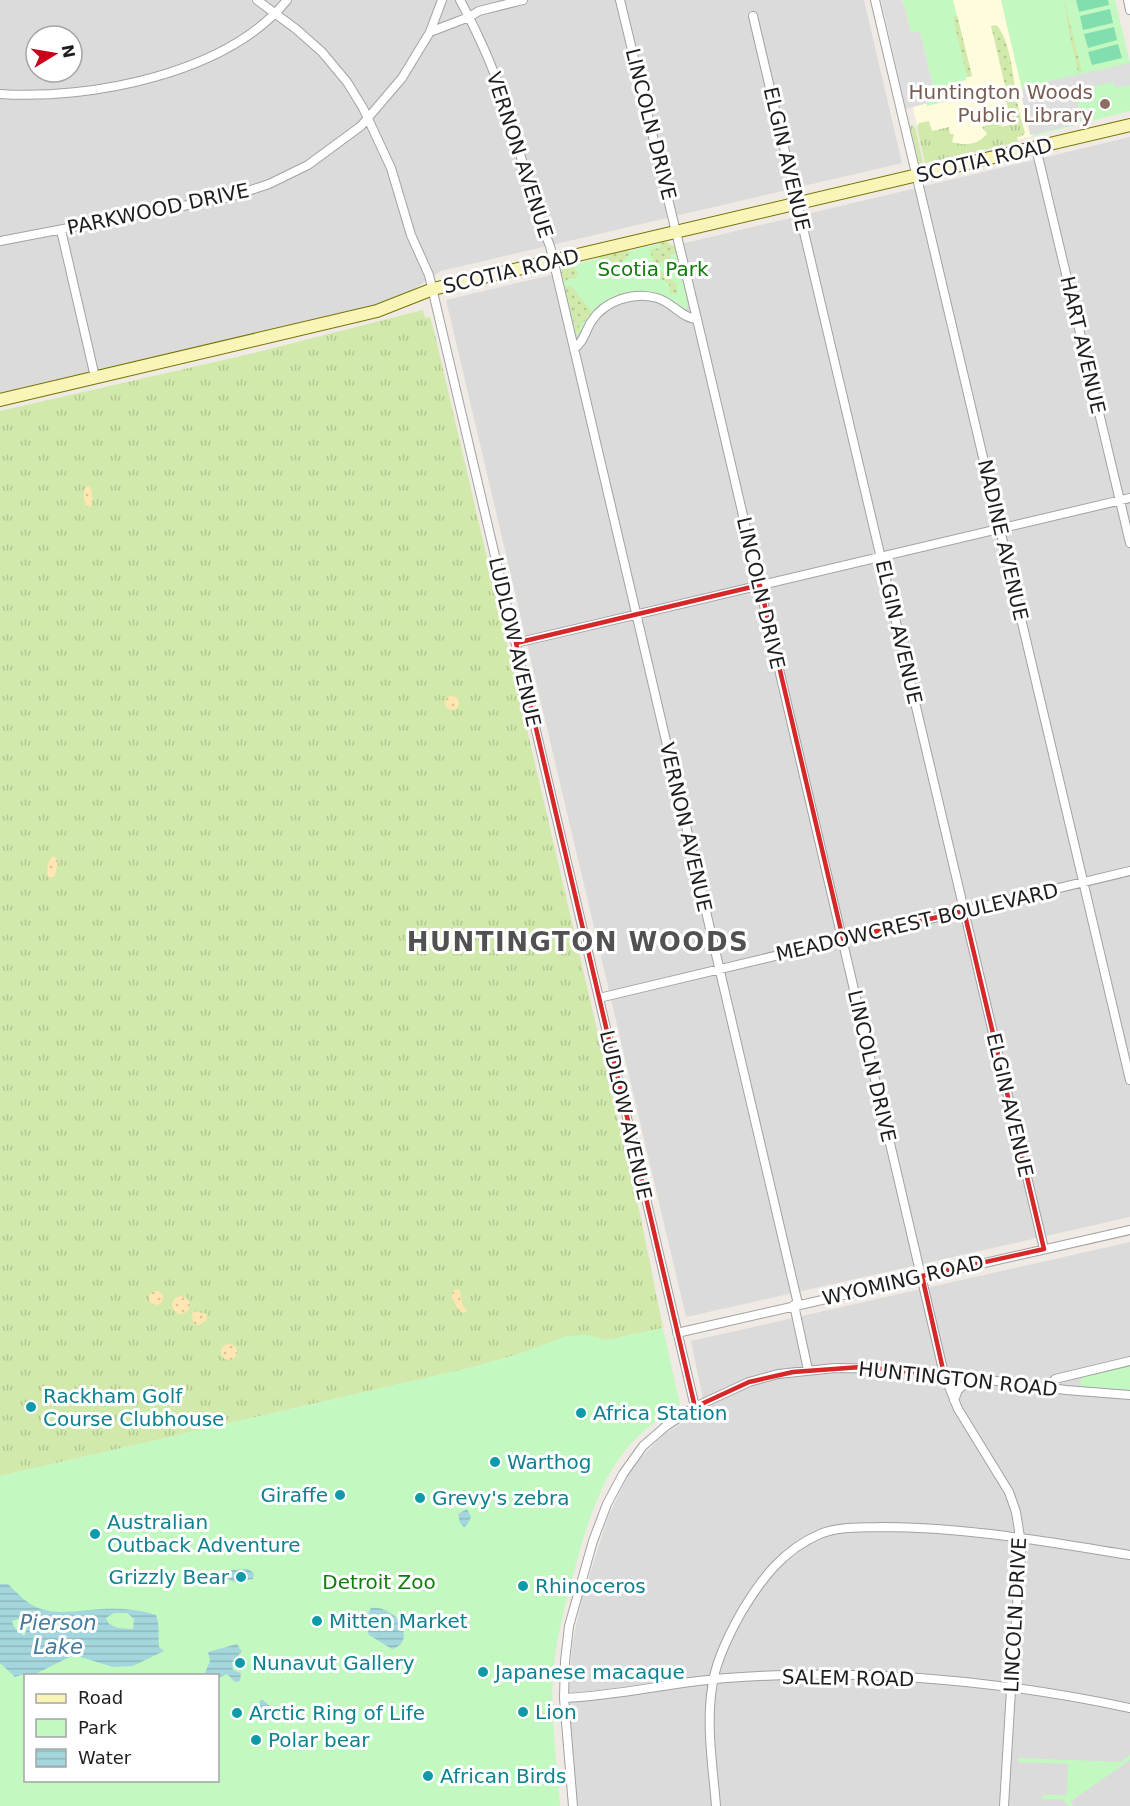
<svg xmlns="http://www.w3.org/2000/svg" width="1130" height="1806" viewBox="0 0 1130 1806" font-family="'DejaVu Sans',sans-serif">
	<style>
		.residential { fill: #dcdbdb; fill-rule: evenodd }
		.education { fill: #fffbdd }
		.grass { fill: url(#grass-tufts) }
		.sand { fill: url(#sand-dots) }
		.park { fill: #c3f9c1; fill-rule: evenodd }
		.garden { fill: url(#garden-dots) }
		.pitch { fill: #82deaf }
		.parking { fill: #dedede }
		.water { fill: url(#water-rules); fill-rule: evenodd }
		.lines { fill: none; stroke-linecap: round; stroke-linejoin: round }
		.street-casing { stroke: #a2a2a2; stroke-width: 10 }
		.secondary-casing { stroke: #757405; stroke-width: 14 }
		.street { stroke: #fff; stroke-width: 8 }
		.secondary { stroke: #f9f5b8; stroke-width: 12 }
		.marked { fill: none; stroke: #d62828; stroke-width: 4.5; stroke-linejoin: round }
		.education-dot { fill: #8d6e63; stroke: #fff; stroke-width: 2 }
		.culture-dot { fill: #0f9aa8; stroke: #fff; stroke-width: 2 }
		.labels { text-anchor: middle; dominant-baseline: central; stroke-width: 6; stroke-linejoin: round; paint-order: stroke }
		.education-label { font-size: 20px; fill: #785e54; stroke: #fff; text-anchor: end }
		.street-label { font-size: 20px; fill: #1e1e1e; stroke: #fff }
		.park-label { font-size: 20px; fill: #107c0b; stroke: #fff }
		.culture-label { font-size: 20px; fill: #0d838f; stroke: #fff; text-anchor: start }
		.water-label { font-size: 21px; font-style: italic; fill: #447c9e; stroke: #fff }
		.district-label { font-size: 26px; font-weight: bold; letter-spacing: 1.5px; fill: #515151; stroke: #fff }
	</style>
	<defs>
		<pattern id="grass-tufts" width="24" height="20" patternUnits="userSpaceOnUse" patternTransform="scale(1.5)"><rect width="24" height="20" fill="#d1e9aa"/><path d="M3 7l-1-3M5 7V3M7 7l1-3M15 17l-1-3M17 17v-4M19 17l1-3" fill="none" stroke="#b3c792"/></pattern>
		<pattern id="sand-dots" width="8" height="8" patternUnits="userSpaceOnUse" patternTransform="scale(1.5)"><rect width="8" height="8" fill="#ffe6b2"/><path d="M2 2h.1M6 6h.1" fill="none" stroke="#dac599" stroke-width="1.8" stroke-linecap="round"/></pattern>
		<pattern id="garden-dots" width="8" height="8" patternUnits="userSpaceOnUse" patternTransform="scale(1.5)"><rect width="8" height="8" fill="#d1e9aa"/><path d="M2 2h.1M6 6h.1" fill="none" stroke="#b3c792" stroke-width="1.8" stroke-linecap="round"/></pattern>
		<pattern id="water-rules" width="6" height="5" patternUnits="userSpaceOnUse" patternTransform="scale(1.5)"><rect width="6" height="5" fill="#a4d7dd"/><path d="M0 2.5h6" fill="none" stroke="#8db8bd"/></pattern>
	</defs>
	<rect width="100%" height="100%" fill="#efeae4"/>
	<path class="residential" d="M0,0H864L902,163L441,271L411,291L376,306L0,395ZM36,36H72V72H36Z
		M1130,137V1217L686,1317L446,300Z
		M1130,1242V1806H577L569,1714V1680L573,1640L582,1599L608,1517L628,1475L636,1463L664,1434L702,1411V1394L691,1341Z"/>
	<path class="education" d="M887,0H1001L1033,136L926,162Z"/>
	<path class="grass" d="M999,115L1002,127L1019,122L1022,136L1017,137L1018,142L925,163L917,127L919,123L929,121L932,131L949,127L950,134H954L952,142C966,146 977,145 987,134L982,127L986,126L984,118Z
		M912,125L915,127L923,163L919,164L910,126Z
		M423,310L425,318L430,317L435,335L640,1214L663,1328L606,1340L594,1337L567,1336L522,1353L473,1367L0,1476V411L250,354Z"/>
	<path class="sand" d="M87,486L90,487C93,493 94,504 89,508C83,503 82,491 87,486Z
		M445 703a7 7 0 1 1 14 0a7 7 0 1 1-14 0Z
		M53,856L55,857L58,861L55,876L51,878L48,877C47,870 47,860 53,856Z
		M456,1289L460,1290L462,1304L467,1311L465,1313L460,1312L452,1298L453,1291Z
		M149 1298a7 7 0 1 1 14 0a7 7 0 1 1-14 0Z
		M172 1305a9 9 0 1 1 18 0a9 9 0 1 1-18 0Z
		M194,1311L207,1314L206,1321L198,1325L193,1324L192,1313Z
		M221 1352a8 8 0 1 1 16 0a8 8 0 1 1-16 0Z"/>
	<path class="park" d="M901,0H953L972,76L966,77V80L952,84L955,99L927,106V98L935,95L920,32L911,34L905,6Z
		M1001,0H1115L1130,63V111L1033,136Z
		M667,242L675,247L687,300V308L683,309L671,301L618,297L580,334L576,333L561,272L563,267Z
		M663,1328L680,1405C658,1419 637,1434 621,1456C596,1490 583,1538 572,1579C565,1607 557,1635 554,1664C549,1708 557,1761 560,1806H0V1476L473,1367L522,1353L567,1336L586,1335L606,1340ZM26,1676H218V1780H26Z
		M1130,1365V1390L1081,1386L1080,1383L1082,1376Z
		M1130,1755V1760L1071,1801L1073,1806H1069L1062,1799H1042L1043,1795H1067L1068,1764L1018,1762V1758L1121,1762Z"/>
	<path class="garden" d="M1065,3L1082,72L1078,73L1067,22L1066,8L1064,6Z
		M957,15L972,76L967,77L953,18Z
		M996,25C1011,40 1013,79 1017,101C1019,112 1022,122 1025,133L1022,136L1019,122L1012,125L1005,96L1007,94L991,26Z
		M667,242L675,247L676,253L670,255L673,262L669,265L663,262L656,264L653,261L650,250L660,248V243Z
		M628,250L629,255L619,264L600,263L599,257Z
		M575,263V269L578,274L576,278L568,279L564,282L561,272L563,267Z
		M661,271L666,273L668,277L677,284V294H670L669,283L658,278V272Z
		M565,286L572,287L591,311V314L579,327V330H584L580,334L576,331Z"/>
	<path class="pitch" d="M1076,0H1108L1109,5L1079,12Z
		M1110,9L1113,23L1083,30L1080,16Z
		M1114,27L1117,40L1088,48L1084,34Z
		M1118,44L1122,58L1092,65L1088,52Z"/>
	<path class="parking" d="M881,0H901L905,6L911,33L920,31L935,95L927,98L928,103L906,109Z
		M1130,63V85L1115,88L1113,82L1075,91L1082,123L1030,135L1022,98L1024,97L1022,88L1036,85L1037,90L1045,88V82Z"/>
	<path class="water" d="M467,1509L471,1517L467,1525L464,1527L460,1523L458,1514Z
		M248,1569L254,1573L253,1579L234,1582L226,1578L225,1574L230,1570Z
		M0,1584H8C17,1593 28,1605 41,1609C60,1615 82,1610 101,1609C121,1608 138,1609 156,1615C160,1625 158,1636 159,1647L164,1651L133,1666L113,1667L74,1655L33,1675H21L15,1677L0,1663ZM114,1613H127L134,1619L133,1629L118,1628L109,1624L106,1618ZM21,1618L28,1619V1626L24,1636L14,1627L12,1621Z
		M371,1608C399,1605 417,1643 392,1649L369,1635C366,1627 366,1615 371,1608Z
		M237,1644L242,1652L239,1654L237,1661L232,1662L233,1670L241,1673L240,1681L235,1682L227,1674L220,1677V1680L218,1676L204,1675L210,1661L208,1652Z
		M260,1700H263L271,1707L276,1720L269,1719L267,1714L259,1711Z"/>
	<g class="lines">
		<g class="street-casing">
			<path id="street" d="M257,0L296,29L322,52L347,82L363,108L391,168L411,235L429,275L695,1407
				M460,0C480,37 498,78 510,119C523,162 533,205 550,246L798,1304
				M620,0L697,319L944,1374L958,1409L1009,1492L1016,1512L1020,1537L1021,1551L1012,1673L1004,1806
				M875,0L1130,1080
				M1128,0L1130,10
				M753,16L1044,1249
				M430,32L442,0
				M0,94C90,100 227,74 287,0
				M1036,148L1130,543
				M61,230L95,377
				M0,241L230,197L269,184L308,165L361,126L402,78L430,32L469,17L479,11L523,0
				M574,349C583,343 585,332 591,322C604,301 633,291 657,298C672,302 683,319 697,319
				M516,643L1130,498
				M599,998L1130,871
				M794,1305L808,1370
				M677,1333L1130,1230
				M1050,1387L1055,1379L1130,1361
				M954,1400L958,1390L971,1378
				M564,1698C618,1696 673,1682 727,1678C861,1668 998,1680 1130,1708
				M573,1806L564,1698L565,1661L569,1626L593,1541L607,1504L623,1474L643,1446L666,1426L695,1407L749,1382L778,1374L835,1368L904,1369L1066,1390L1130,1395
				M716,1806C713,1767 706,1727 712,1688C715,1662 728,1636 741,1613C761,1579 783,1550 820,1534C839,1526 862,1528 882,1527C966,1527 1048,1542 1130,1555"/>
		</g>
		<g class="secondary-casing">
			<path id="secondary" d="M0,400L377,311L433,289L1130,125"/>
		</g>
		<use href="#street" class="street"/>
		<use href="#secondary" class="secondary"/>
	</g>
	<path class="marked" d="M760,585L843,939L964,911L1044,1249L922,1276L944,1374L861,1367L793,1372L749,1382L695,1407L516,643Z"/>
	<circle class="education-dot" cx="1105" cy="104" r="6"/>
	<g class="culture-dot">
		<circle cx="31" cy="1407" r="6"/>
		<circle cx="581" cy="1413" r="6"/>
		<circle cx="495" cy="1462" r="6"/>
		<circle cx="340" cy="1495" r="6"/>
		<circle cx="420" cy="1498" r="6"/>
		<circle cx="95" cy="1534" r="6"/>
		<circle cx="241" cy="1577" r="6"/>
		<circle cx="523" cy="1586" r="6"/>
		<circle cx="317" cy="1621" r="6"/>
		<circle cx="240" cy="1663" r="6"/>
		<circle cx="483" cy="1672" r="6"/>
		<circle cx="523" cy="1712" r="6"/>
		<circle cx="237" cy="1713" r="6"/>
		<circle cx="256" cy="1740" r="6"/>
		<circle cx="428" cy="1776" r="6"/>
	</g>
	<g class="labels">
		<g class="education-label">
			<text x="1093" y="92">Huntington Woods<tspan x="1093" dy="23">Public Library</tspan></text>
		</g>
		<g class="street-label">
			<text transform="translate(651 124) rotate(76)">LINCOLN DRIVE</text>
			<text transform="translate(520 155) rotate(72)">VERNON AVENUE</text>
			<text transform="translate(787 159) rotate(77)">ELGIN AVENUE</text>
			<text transform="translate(984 160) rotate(-13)">SCOTIA ROAD</text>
			<text transform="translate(158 209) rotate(-12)">PARKWOOD DRIVE</text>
			<text transform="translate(511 271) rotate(-13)">SCOTIA ROAD</text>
			<text transform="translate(1083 345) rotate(77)">HART AVENUE</text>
			<text transform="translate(1003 540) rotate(77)">NADINE AVENUE</text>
			<text transform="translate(761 593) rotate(77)">LINCOLN DRIVE</text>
			<text transform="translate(899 632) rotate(77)">ELGIN AVENUE</text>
			<text transform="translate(515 642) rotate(77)">LUDLOW AVENUE</text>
			<text transform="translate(686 827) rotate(77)">VERNON AVENUE</text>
			<text transform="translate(917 922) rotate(-13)">MEADOWCREST BOULEVARD</text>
			<text transform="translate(872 1066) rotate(77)">LINCOLN DRIVE</text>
			<text transform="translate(1010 1105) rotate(77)">ELGIN AVENUE</text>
			<text transform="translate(626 1115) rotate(77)">LUDLOW AVENUE</text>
			<text transform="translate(903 1280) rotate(-13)">WYOMING ROAD</text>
			<text transform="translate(958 1379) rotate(6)">HUNTINGTON ROAD</text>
			<text transform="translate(1015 1615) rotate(-87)">LINCOLN DRIVE</text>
			<text transform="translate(848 1678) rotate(1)">SALEM ROAD</text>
		</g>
		<g class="park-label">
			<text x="653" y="269">Scotia Park</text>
			<text x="379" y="1582">Detroit Zoo</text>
		</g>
		<g class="culture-label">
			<text x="43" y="1396">Rackham Golf<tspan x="43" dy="23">Course Clubhouse</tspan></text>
			<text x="593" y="1413">Africa Station</text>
			<text x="507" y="1462">Warthog</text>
			<text x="328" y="1495" text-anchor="end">Giraffe</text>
			<text x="432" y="1498">Grevy's zebra</text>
			<text x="107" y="1522">Australian<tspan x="107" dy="23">Outback Adventure</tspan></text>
			<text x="229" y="1577" text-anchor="end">Grizzly Bear</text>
			<text x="535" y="1586">Rhinoceros</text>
			<text x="329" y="1621">Mitten Market</text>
			<text x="252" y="1663">Nunavut Gallery</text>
			<text x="495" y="1672">Japanese macaque</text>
			<text x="535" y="1712">Lion</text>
			<text x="249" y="1713">Arctic Ring of Life</text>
			<text x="268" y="1740">Polar bear</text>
			<text x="440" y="1776">African Birds</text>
		</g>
		<g class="water-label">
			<text x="58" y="1623">Pierson<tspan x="58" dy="24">Lake</tspan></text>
		</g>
		<g class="district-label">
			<text x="578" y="942">HUNTINGTON WOODS</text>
		</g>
	</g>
	<rect x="24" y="1674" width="195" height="108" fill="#ffffff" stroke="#a5a5a5" stroke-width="1.5"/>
	<rect x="36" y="1694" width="30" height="9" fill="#f9f5b8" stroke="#a5a5a5" stroke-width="1.5"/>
	<text x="78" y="1704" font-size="18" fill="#1e1e1e">Road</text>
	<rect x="36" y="1719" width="30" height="18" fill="#c3f9c1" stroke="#a5a5a5" stroke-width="1.5"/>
	<text x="78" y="1734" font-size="18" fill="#1e1e1e">Park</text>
	<rect x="36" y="1749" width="30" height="18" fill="url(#water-rules)" stroke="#a5a5a5" stroke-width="1.5"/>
	<text x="78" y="1764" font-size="18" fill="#1e1e1e">Water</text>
	<g transform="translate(54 54) rotate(79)"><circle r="28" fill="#ffffff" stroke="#a5a5a5" stroke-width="1.5"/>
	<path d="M0-4.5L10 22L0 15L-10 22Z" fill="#cc0019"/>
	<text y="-9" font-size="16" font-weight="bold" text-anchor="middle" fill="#1e1e1e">N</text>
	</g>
</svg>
